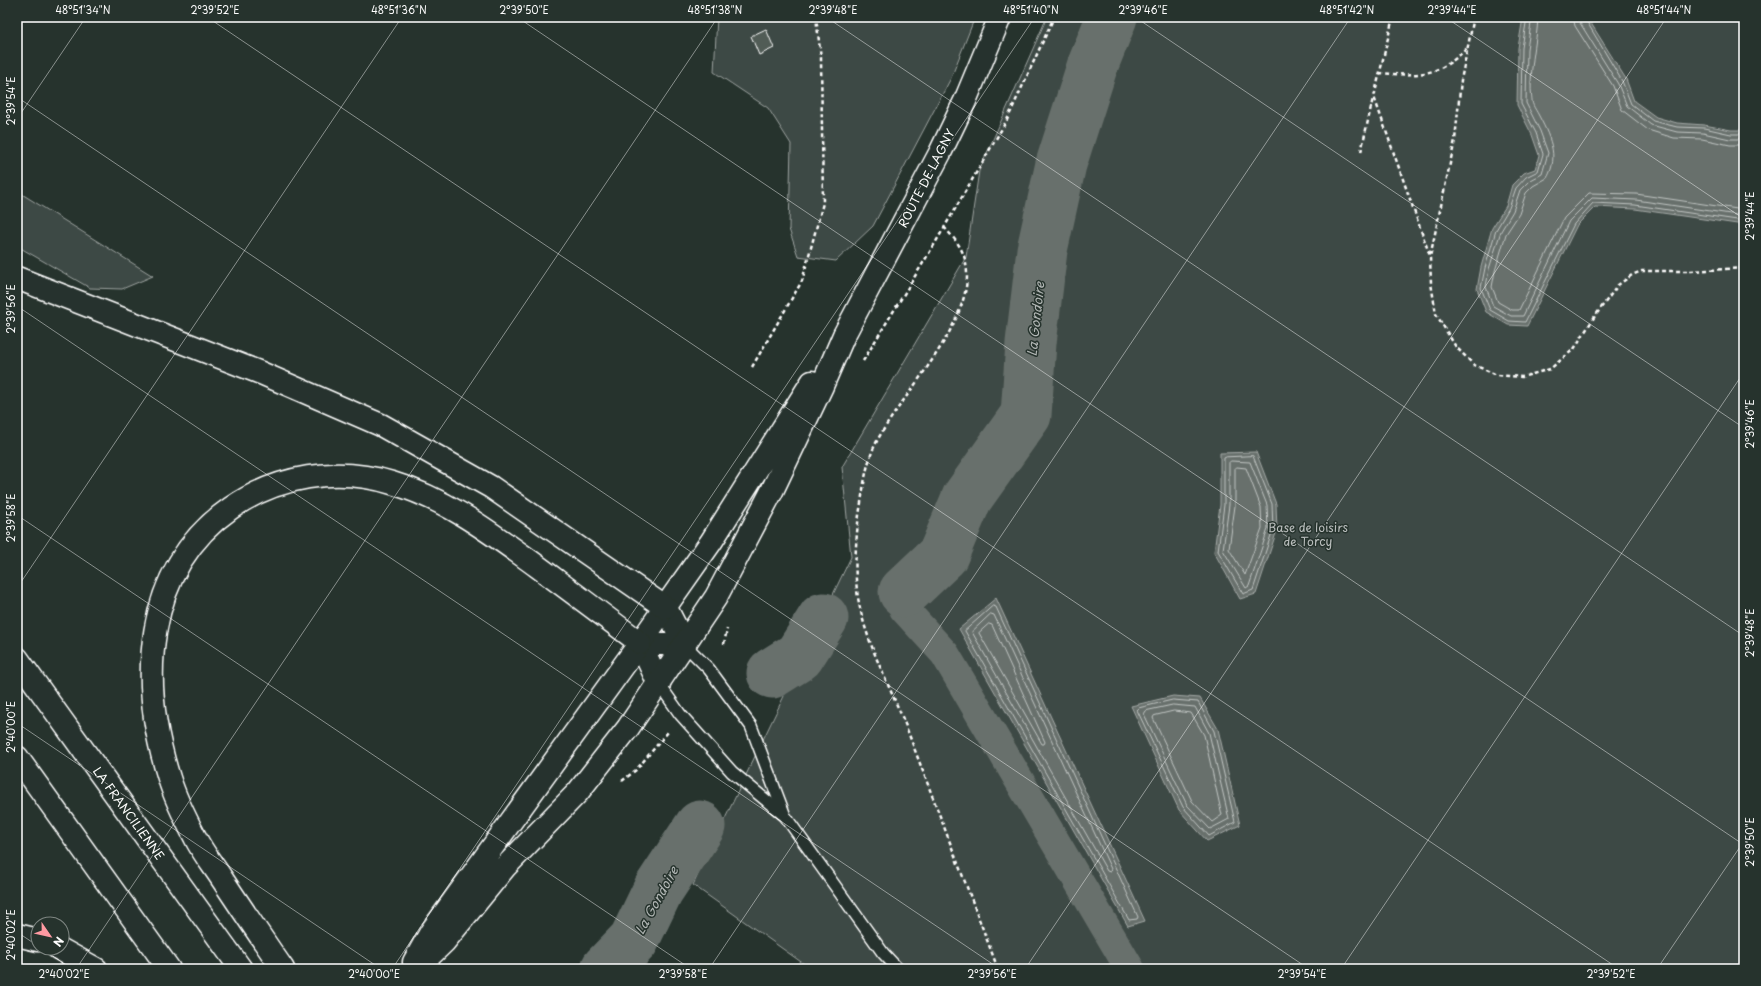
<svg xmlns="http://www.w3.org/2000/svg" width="1761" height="986" viewBox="0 0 1761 986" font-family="'Playpen Sans',sans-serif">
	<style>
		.green { fill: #3e4944; stroke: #9ea4a2 }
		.water { fill: #67706c; stroke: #a4a9a7 }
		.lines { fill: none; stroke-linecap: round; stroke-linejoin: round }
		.shore { stroke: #c2c6c4; stroke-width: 1 }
		.canal { stroke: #67706c; stroke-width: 30 }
		.river { stroke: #67706c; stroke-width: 51 }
		.building { fill: #515c57; stroke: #fff }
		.lane-casing { stroke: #fff; stroke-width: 14 }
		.secondary-casing { stroke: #fff; stroke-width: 25 }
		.primary-casing { stroke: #fff; stroke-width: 25 }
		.highway-casing { stroke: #fff; stroke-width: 25 }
		.path { stroke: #fff; stroke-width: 2.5; stroke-dasharray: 4 3; stroke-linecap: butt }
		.lane { stroke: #26332d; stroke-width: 11 }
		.secondary { stroke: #26332d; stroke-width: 22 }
		.primary { stroke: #26332d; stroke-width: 22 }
		.highway { stroke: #26332d; stroke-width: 22 }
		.ticks { fill: none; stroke: #fff; stroke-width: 1; stroke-opacity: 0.45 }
		.labels { text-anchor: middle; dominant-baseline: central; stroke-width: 3; stroke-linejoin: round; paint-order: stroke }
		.street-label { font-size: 12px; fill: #fff; stroke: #26332d }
		.park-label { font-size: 12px; fill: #bbbfbe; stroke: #26332d }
		.water-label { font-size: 13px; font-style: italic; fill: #b3b8b6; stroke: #26332d }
		.neatline { fill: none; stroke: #fff; stroke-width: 1.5 }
		.ticks-label { font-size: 10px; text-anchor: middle; fill: #fff }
	</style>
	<rect width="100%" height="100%" fill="#26332d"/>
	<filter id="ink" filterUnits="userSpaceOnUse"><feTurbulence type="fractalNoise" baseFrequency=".025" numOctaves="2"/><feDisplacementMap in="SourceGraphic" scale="8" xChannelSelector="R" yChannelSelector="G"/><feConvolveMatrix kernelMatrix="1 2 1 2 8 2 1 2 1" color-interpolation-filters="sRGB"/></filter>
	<g filter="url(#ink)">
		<path class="green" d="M717,17H975L951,78L873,226L836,261L798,256L789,229L791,144L768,108L714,72Z
			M1047,17H1744V969H811L693,885L851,557L842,467L966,257L979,171Z
			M17,191L153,276L122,289L90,288L17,246Z"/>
		<path class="water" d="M1523,17H1587L1626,79L1634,101L1656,117L1677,123L1704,125L1731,130H1744V225L1635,209L1595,207L1577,225L1527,326L1508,325L1486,312L1477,289L1481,267L1492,228L1506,206L1512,185L1524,173L1535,169L1539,155L1532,135L1517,105L1518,48Z
			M1256,452L1276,504L1277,530L1256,594L1240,599L1214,552L1220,505V453Z
			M996,598L1145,921L1128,926L959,629Z
			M1173,696L1200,698L1218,729L1240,825L1207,841L1179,810L1131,706Z"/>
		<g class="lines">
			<path class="shore" d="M1527,17L1522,48L1521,104L1536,133L1543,154L1538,171L1526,177L1516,188L1509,208L1496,230L1485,268L1481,288L1490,310L1509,321L1525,322L1574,224L1593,203L1635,205L1744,221
				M1532,17L1527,49L1526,103L1540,131L1548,153L1542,174L1529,181L1520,190L1513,211L1501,231L1489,269L1486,287L1493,306L1511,316H1523L1569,221L1592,198L1636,200L1744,216
				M1538,17C1537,44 1528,73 1532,100C1532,105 1536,110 1538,114C1549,135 1560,156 1547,178L1533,186L1526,193L1519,214L1506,234L1495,271L1492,287L1498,302L1512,310H1519L1564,218L1589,193L1636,194L1744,210
				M1573,17L1575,26L1613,86L1622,110L1648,130L1674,138L1702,139L1730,145H1744
				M1579,17L1580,23L1618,84L1627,106L1651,125L1677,132L1703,133L1730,139H1744
				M1584,17L1622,81L1631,104L1653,121L1677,127L1704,128L1731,134H1744
				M1253,456L1272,504L1273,529L1253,590L1243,594L1218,551L1224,505V458L1226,457Z
				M1231,461L1250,462L1267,505L1268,529L1249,586L1246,588L1223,550L1229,505V463Z
				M1237,467L1246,468L1261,507L1262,528L1245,575L1229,549L1235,506V469Z
				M993,606L996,607L1138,917L1137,919L1129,920L965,631Z
				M991,614L994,615L1111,869L1110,872L1107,871L972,632Z
				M989,624L992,625L1045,742L1044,744H1042L979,633Z
				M1173,700L1198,702L1214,731L1235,822L1209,836L1183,807L1137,710L1139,708Z
				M1173,705L1195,707L1209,733L1229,819L1210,829L1187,805L1144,714L1146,711Z
				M1174,711L1191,713L1204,735L1222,815L1212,822L1192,801L1153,718L1154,716Z"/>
			<path class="canal" d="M904,592V609L945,654L1130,969"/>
			<path class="river" d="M904,592L943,555L967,498L1026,415L1031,343L1042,250L1061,164L1092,67L1112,17
				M772,673L799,656L823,618
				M606,969L634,940L658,890L700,826"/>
		</g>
		<path class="building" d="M766,29L774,48L759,55L751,36Z"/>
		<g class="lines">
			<g class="lane-casing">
				<path id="lane" d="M685,645L709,669L751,726L785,816
					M659,684L680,714L732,772L785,816L883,953L898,969"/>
			</g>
			<g class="secondary-casing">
				<path id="secondary" d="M659,684L640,643L685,645L666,608"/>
			</g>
			<g class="primary-casing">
				<path id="primary" d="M414,962L431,932L640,643L711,542L812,382
					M416,969L444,942L505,867L578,792L628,728L716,597L771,493L822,386L844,335L940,153L965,101L1000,17"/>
			</g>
			<g class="highway-casing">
				<path id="highway" d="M17,278L261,373L381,425L491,487L666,608
					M17,658L241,969
					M17,757L169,969
					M17,935L38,940
					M58,948L96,969
					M283,969C262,939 242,909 222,879C213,865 202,852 195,837C185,818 175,798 169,778C139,683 142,570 231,508C277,476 337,466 392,483C447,499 491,533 537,566C572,592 606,617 640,643"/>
			</g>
			<path class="path" d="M1393,17L1374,97L1430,256
				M1474,17L1461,80L1455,140L1430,257L1431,283L1436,314L1456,347L1474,365L1497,375L1522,377L1550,369L1574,349L1595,316L1618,285L1632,275L1642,271H1691L1744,268
				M1379,73C1418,76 1439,77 1467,48
				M1361,152L1373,98
				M944,227C950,234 957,241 961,249C991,309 900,393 875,445C865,466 863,492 859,515C855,546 853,581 861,612C870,650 890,687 905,724C936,806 967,887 998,969
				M863,361L934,245L1007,120L1054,17
				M752,367L802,281L823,203L821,58L816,17
				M724,644L727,629
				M622,781L636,770L668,732"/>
			<use href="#lane" class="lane"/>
			<use href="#secondary" class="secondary"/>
			<use href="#primary" class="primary"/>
			<use href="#highway" class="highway"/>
		</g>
	</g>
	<path class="ticks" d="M207,17L1619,969M517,17L1744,845M826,17L1744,636M1135,17L1744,428M1445,17L1744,219M17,97L1309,969M17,119L86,17M17,306L1000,969M17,515L691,969M17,588L402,17M17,723L381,969M17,932L38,946M41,948L72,969M76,969L718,17M392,969L1035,17M709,969L1351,17M1025,969L1667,17M1341,969L1744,372M1657,969L1744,841"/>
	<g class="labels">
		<g class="street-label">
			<text transform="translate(926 178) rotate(-63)">ROUTE DE LAGNY</text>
			<text transform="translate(129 813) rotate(54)">LA FRANCILIENNE</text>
		</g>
		<g class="park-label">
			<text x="1308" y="527">Base de loisirs<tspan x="1308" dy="14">de Torcy</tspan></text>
		</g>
		<g class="water-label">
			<text transform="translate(1035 319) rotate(-84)">La Gondoire</text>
			<text transform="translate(656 900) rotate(-61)">La Gondoire</text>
		</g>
	</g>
	<rect width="1761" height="986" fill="none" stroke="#26332d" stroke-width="44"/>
	<g transform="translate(50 936) rotate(124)"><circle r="19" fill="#26332d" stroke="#7d8581"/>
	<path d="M0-3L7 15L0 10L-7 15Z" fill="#ff9aa2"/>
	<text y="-6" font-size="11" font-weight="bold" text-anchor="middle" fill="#ffffff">N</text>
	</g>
	<rect x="22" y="22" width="1717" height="942" class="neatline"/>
	<g class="ticks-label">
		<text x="83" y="14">48°51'34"N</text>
		<text x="215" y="14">2°39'52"E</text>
		<text x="399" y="14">48°51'36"N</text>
		<text x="524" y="14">2°39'50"E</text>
		<text x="715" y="14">48°51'38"N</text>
		<text x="833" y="14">2°39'48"E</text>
		<text x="1031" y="14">48°51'40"N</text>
		<text x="1143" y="14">2°39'46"E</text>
		<text x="1347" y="14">48°51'42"N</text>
		<text x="1452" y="14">2°39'44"E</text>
		<text x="1664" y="14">48°51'44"N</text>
		<text transform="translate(11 101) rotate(-90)" y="4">2°39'54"E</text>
		<text transform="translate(1750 216) rotate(-90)" y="4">2°39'44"E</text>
		<text transform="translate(11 309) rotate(-90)" y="4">2°39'56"E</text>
		<text transform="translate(1750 424) rotate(-90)" y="4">2°39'46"E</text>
		<text transform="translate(11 518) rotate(-90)" y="4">2°39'58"E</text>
		<text transform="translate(1750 633) rotate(-90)" y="4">2°39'48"E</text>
		<text transform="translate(11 727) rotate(-90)" y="4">2°40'00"E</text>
		<text transform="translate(1750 842) rotate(-90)" y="4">2°39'50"E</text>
		<text transform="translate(11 935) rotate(-90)" y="4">2°40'02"E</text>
		<text x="64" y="978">2°40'02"E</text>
		<text x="374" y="978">2°40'00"E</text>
		<text x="683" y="978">2°39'58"E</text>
		<text x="992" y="978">2°39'56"E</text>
		<text x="1302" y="978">2°39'54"E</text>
		<text x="1611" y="978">2°39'52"E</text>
	</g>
</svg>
